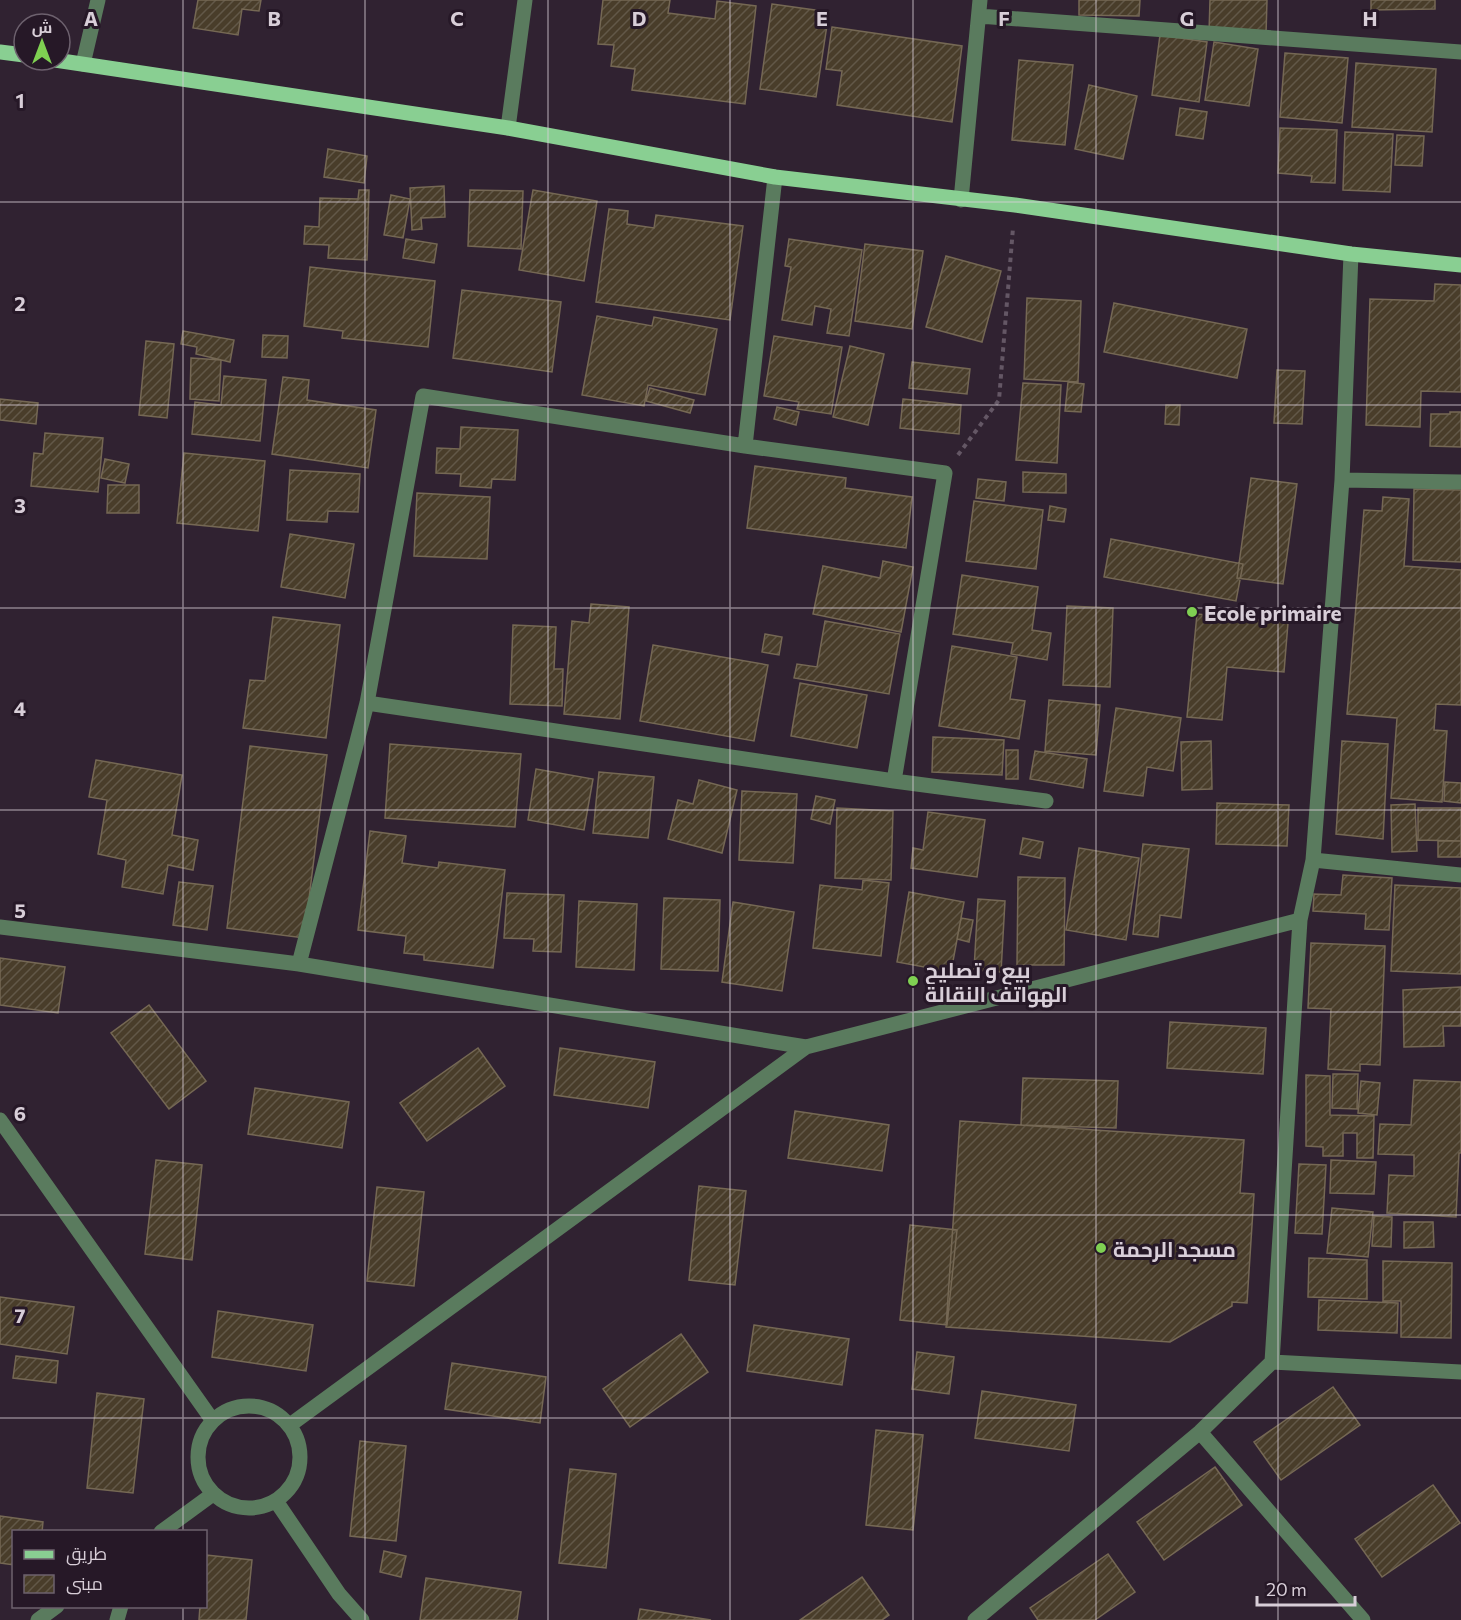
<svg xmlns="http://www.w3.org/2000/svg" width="1461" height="1620" viewBox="0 0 1461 1620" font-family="Commissioner,Cairo,sans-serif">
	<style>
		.building { fill: url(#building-hatch); stroke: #756854; stroke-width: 1.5 }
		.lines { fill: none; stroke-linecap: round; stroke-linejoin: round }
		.path { stroke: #645765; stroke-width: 4; stroke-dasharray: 4.5 4.5; stroke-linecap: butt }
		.minor { stroke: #5a7b5e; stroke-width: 15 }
		.major { stroke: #89cf92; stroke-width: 15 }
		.grid { fill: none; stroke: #d8ced8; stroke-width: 1.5; stroke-opacity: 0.55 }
		.poi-dot { fill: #7fd052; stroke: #261827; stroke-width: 2 }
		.labels { text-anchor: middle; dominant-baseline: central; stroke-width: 6; stroke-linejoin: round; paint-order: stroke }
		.poi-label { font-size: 21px; font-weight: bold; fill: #d8ced8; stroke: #261827; text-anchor: start }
		.grid-label { font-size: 20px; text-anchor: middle; font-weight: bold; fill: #d8ced8; stroke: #261827; stroke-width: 6; stroke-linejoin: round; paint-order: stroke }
	</style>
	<defs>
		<pattern id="building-hatch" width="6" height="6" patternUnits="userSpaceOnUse" patternTransform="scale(1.5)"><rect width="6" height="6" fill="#493d2a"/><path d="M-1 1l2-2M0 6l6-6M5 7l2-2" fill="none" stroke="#625848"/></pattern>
	</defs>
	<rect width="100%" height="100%" fill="#302231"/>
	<path class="building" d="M198,0H261L259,11L242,9L238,35L193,28Z
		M603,0H670L668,13L715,19L717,1L756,6L745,104L632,90L635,69L611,66L614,45L598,44Z
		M1079,0H1140L1139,16L1079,15Z
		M1210,0H1267L1266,35L1209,33Z
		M1371,0H1435V9L1371,10Z
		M772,4L829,12L816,97L760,89Z
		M832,27L962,46L952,122L837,105L842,71L826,69Z
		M1160,35L1207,42L1199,102L1152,95Z
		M1214,42L1258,49L1249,106L1205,100Z
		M1285,53L1348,58L1342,123L1280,117Z
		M1019,60L1073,65L1065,145L1012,140Z
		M1356,63L1436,69L1432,132L1352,127Z
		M1089,85L1137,96L1123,159L1075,149Z
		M1180,108L1207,112L1203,139L1176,135Z
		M1280,128L1337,130L1335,183L1311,182L1312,176L1278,173Z
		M1345,132L1393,134L1390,192L1343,190Z
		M1397,135L1424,136L1422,166L1395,165Z
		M328,149L367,156L364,183L324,177Z
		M444,186L445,217L421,218L422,229L412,230L410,188Z
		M359,190H369L367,260L328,258L329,245L304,244L305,226L319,227L320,198L358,199Z
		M470,190L523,191L521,249L468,246Z
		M533,190L597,201L584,281L519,270Z
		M391,195L410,199L403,238L384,235Z
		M609,209L628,211L627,224L654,228L656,215L743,226L730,320L596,302Z
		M406,239L437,244L434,263L403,258Z
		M789,239L862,250L849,336L827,333L831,309L815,306L812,325L782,320L791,267L785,266Z
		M865,244L923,251L912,329L855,321Z
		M946,256L1001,271L982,342L926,327Z
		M310,267L435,281L428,347L342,338L343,331L304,326Z
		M1435,284L1461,285V392L1421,391L1420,427L1366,425L1370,299L1434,301Z
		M462,290L561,302L552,372L453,358Z
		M1027,298L1081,301L1078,382L1024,379Z
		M1114,303L1247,329L1237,378L1104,352Z
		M597,316L652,326L654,317L717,329L705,395L648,385L644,406L582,395Z
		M183,331L234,340L230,362L196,354L197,347L181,344Z
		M263,335L288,336L287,358L262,357Z
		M774,336L842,347L831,414L797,409L799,402L764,396Z
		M146,341L174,344L167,418L139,415Z
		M850,346L884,354L868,425L833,417Z
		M191,358L221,360L219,401L190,399Z
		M912,362L970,369L967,394L909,388Z
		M1277,370L1305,371L1302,424L1274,423Z
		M224,376L266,380L260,441L192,434L195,402L221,405Z
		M283,377L309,380L307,400L376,410L368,468L272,454Z
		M1068,382L1084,384L1081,412L1065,411Z
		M1023,383L1061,385L1057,463L1016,460Z
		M650,388L694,400L690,413L646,401Z
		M0,399L38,403L36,424L0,420Z
		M903,399L961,405L959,434L900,428Z
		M1166,405H1180L1179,425L1165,424Z
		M777,407L799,412L796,425L774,419Z
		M1450,412H1461V447L1430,446L1431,414H1450Z
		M461,427L518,430L515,480L492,479L491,488L460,486L461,474L436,473L437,448L460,449Z
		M45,433L103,438L98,492L31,486L34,453L43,454Z
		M184,453L265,461L258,531L177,523Z
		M105,459L129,464L125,483L101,478Z
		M755,466L846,478L845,488L912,497L906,548L747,528Z
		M290,470L360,474L358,512L328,511L327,522L287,520Z
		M1023,472L1066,474V493L1023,492Z
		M1251,478L1297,484L1283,584L1237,578Z
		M978,479L1006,482L1004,501L976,498Z
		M108,485H139V513H107Z
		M1414,489L1461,490V562L1413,560Z
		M417,493L490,497L487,559L414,556Z
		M1383,497L1409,499L1404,566L1461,570V705L1436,704L1434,730L1447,731L1442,802L1391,798L1397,718L1347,714L1364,510L1382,511Z
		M974,501L1043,510L1036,569L966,561Z
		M1050,506L1066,509L1064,522L1048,520Z
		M290,534L354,544L345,598L281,587Z
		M1111,539L1243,564L1236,601L1104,577Z
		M883,561L913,567L901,632L813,614L823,566L880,578Z
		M962,575L1038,587L1032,630L1051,633L1047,660L1011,654L1013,643L953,634Z
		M591,604L629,607L620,719L564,714L572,621L589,623Z
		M1067,606L1113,608L1110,687L1063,685Z
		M1197,614L1288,623L1284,672L1227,667L1222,720L1187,717Z
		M273,617L340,625L326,738L243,728L250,680L265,681Z
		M825,621L900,634L889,694L794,678L797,664L817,667Z
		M513,625L556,627L554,669H563L562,706L510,704Z
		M765,634L782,637L779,655L762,652Z
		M653,645L768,665L754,741L640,721Z
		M952,646L1017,657L1010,699L1025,701L1019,739L939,726Z
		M800,683L867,695L857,748L791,736Z
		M1049,700L1100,705L1096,755L1045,751Z
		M1116,708L1181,718L1173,771L1147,767L1143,796L1104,791Z
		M933,737L1004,740L1002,775L932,772Z
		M1211,741L1212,789L1182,790L1181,742Z
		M1342,741L1388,744L1383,839L1336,834Z
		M390,744L521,754L515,827L385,818Z
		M250,746L327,755L304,938L227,928Z
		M1006,750H1018V779H1006Z
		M1035,751L1087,759L1083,788L1030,779Z
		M96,760L182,775L172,835L198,840L193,870L168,865L163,894L122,887L126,860L98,854L107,800L89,797Z
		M536,769L593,779L584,830L528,820Z
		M599,772L654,777L648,838L593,833Z
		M699,780L737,790L722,853L668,839L678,800L693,804Z
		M1445,782L1461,783V803L1444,801Z
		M742,791L797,794L793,863L739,860Z
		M816,796L835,800L830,824L811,819Z
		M1217,803L1289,805L1287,846L1216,844Z
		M1415,804L1417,851L1392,852L1391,805Z
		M837,808L893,811L891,880L835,878Z
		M1418,808H1461V841L1418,840Z
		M928,812L985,820L977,877L911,868L913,848L923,850Z
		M370,831L406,836L402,863L438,868L439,862L505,870L493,968L424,960V955L404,953L406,936L358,930Z
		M1023,838L1043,842L1040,858L1020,854Z
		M1438,841H1461V857H1438Z
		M1143,844L1189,849L1181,918L1160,915L1158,937L1133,934Z
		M1079,848L1139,858L1126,940L1066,930Z
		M1343,875L1392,878L1389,930L1365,929L1366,914L1313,911L1314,894L1341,895Z
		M1018,877L1065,878L1064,965H1017Z
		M863,880L889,883L881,956L813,948L820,885L862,890Z
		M179,882L213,886L207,930L173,925Z
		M1395,885L1461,888V974L1391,971Z
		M909,892L964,902L951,972L897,962Z
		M507,893L564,895L561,952L533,951L534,939L504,938Z
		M664,898L720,900L718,971L661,969Z
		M978,899L1005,901L1001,972L974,970Z
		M579,901L637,904L634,970L576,967Z
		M733,902L794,912L782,991L722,982Z
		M961,918L973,920L969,942L957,939Z
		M1311,943L1385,946L1380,1065L1360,1064V1071L1328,1069L1331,1009L1308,1008Z
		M0,958L65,967L58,1013L0,1005Z
		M1461,987V1026H1443L1444,1046L1404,1047L1403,990Z
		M149,1005L206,1081L169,1109L111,1033Z
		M1170,1022L1266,1028L1263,1074L1167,1068Z
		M478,1048L505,1086L427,1141L400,1103Z
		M560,1048L655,1062L648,1108L554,1095Z
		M1333,1074H1358L1357,1109L1332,1108Z
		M1306,1075L1330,1076V1115L1374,1116L1373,1158H1357V1133H1343V1156H1323V1147L1306,1146Z
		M1023,1078L1118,1081L1116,1128L1021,1125Z
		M1414,1080L1461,1082V1153H1459L1456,1217L1387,1213L1389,1175L1414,1176V1155L1378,1154L1380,1124L1411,1125Z
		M1361,1081L1380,1083L1377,1115L1358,1113Z
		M255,1088L349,1102L342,1148L248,1134Z
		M795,1111L889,1125L882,1171L788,1158Z
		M960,1121L1244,1140L1240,1193L1254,1194L1247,1303L1232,1302V1306L1170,1342L946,1327Z
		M156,1160L202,1165L192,1260L145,1254Z
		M1331,1160L1376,1162L1374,1194L1330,1193Z
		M1299,1164L1326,1165L1322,1234L1295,1233Z
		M699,1186L746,1191L735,1285L689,1280Z
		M377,1187L424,1192L414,1286L367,1281Z
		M1332,1208L1373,1212L1368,1257L1327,1253Z
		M1374,1216L1392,1217L1391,1247L1372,1246Z
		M1404,1222H1433L1434,1247L1404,1248Z
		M910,1225L957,1230L947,1325L900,1320Z
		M1309,1258L1367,1260V1299L1308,1297Z
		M1383,1261L1452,1263L1451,1338L1401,1337V1301H1383Z
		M0,1297L74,1307L67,1354L0,1344Z
		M1319,1300L1398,1303L1397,1333L1318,1330Z
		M218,1311L313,1325L306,1371L212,1357Z
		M754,1325L849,1339L842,1385L747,1371Z
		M681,1334L708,1372L630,1427L603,1389Z
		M917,1352L954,1357L949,1394L912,1389Z
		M16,1356L58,1361L56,1383L13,1378Z
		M452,1363L546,1377L540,1423L445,1409Z
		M1333,1387L1360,1425L1281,1480L1254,1442Z
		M982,1391L1076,1405L1069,1451L975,1438Z
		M97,1393L144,1399L133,1493L87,1488Z
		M876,1430L923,1435L913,1530L866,1525Z
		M360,1441L406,1446L396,1541L350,1536Z
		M1215,1467L1242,1505L1164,1560L1137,1522Z
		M570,1469L616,1474L606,1568L559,1563Z
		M1433,1485L1460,1523L1382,1577L1355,1539Z
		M0,1516L43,1522L42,1532H14V1565L0,1563Z
		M384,1551L406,1556L401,1577L380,1572Z
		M1108,1554L1135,1592L1095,1620H1038L1030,1608Z
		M206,1555L252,1560L246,1620H199L200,1606H206Z
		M862,1577L889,1615L882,1620H800Z
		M426,1578L521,1592L517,1620H420Z
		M640,1609L711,1620H638Z"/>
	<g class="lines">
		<path class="path" d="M958,455L999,400L1013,228"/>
		<path class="minor" d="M979,16L1461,52
			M83,64L98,0
			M508,128L525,0
			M961,200L980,0
			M1342,480L1461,482
			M367,703L894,781L945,473L745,446
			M894,781L1046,801
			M1313,860L1461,875
			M0,927L299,964L806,1047
			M299,964L367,703L423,396L745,446L775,177
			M0,1120L213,1421
			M1272,1362L1461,1372
			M198 1457a51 51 0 1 1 102 0a51 51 0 1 1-102 0Z
			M290,1425L806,1047L1300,920
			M1200,1432L1363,1620
			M276,1501L339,1594L362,1620
			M161,1532L213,1494
			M38,1620L57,1606
			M117,1620L121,1606
			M975,1620L1200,1432L1272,1362L1300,920L1313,860L1342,480L1351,254"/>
		<path class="major" d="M0,52L24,55
			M55,60L508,128L775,177L1015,205L1351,254L1461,265"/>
	</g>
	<path class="grid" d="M183,0V1532M365,0V1620M548,0V1620M730,0V1620M913,0V1620M1096,0V1620M1278,0V1620M0,202H1461M0,405H1461M0,608H1461M0,810H1461M0,1012H1461M0,1215H1461M0,1418H1461M183,1606V1620"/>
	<g class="poi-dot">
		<circle cx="1192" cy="612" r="6"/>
		<circle cx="913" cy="981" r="6"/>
		<circle cx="1101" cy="1248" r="6"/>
	</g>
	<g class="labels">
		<g class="poi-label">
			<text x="1204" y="612">Ecole primaire</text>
			<text x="925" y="969">بيع و تصليح<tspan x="925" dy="24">الهواتف النقالة</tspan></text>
			<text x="1113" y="1248">مسجد الرحمة</text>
		</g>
	</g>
	<g class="grid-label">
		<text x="91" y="26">A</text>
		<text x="274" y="26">B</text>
		<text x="457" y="26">C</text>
		<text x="639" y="26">D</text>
		<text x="822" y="26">E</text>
		<text x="1004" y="26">F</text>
		<text x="1187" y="26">G</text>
		<text x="1370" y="26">H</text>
		<text x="20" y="108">1</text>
		<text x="20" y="311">2</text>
		<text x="20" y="513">3</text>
		<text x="20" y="716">4</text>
		<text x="20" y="918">5</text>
		<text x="20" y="1121">6</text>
		<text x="20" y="1323">7</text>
	</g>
	<rect x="12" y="1530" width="195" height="78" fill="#261827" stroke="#6d616e" stroke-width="1.5"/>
	<rect x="24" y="1550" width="30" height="9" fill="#89cf92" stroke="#6d616e" stroke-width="1.5"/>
	<text x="66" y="1560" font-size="18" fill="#d8ced8">طريق</text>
	<rect x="24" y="1575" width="30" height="18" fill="url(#building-hatch)" stroke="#6d616e" stroke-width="1.5"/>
	<text x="66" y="1590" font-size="18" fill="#d8ced8">مبنى</text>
	<g transform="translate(42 42)"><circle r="28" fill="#261827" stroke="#6d616e" stroke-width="1.5"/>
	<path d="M0-4.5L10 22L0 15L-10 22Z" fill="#7fd052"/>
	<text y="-9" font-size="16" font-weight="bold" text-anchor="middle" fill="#d8ced8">ش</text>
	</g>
	<path d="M1257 1596v9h98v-9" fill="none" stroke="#d8ced8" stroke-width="3"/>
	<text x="1266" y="1596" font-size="18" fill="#d8ced8" stroke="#261827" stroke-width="4.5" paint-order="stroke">20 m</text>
</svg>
